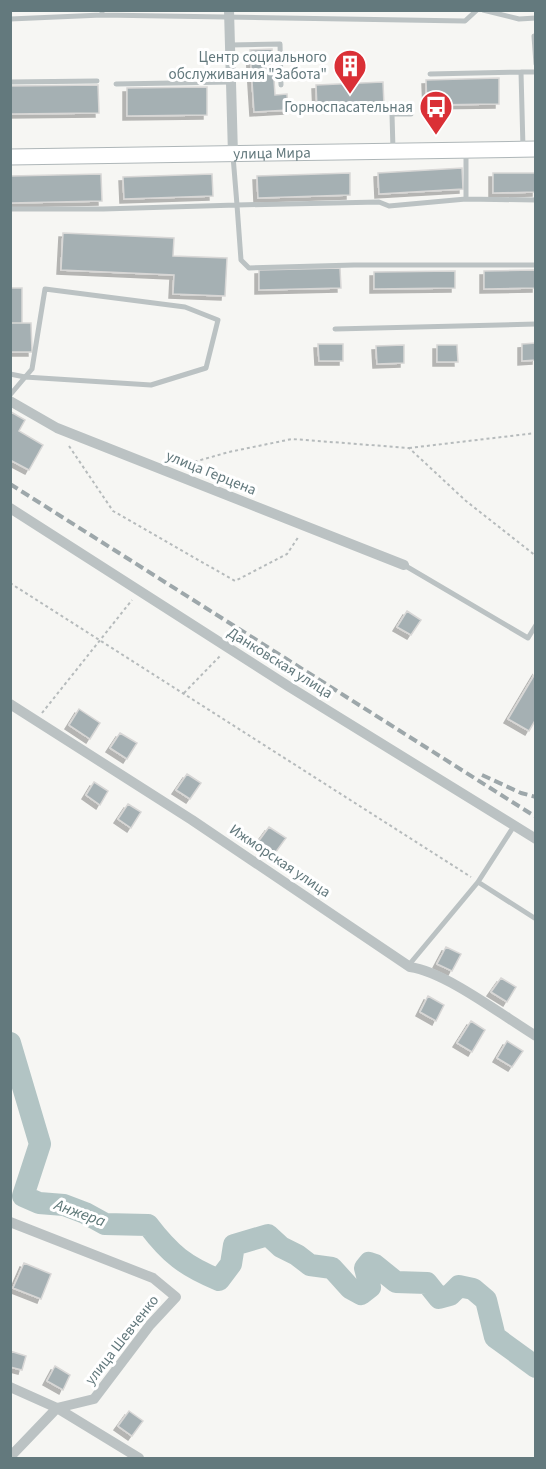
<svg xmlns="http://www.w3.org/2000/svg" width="546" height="1469" viewBox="0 0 546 1469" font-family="'Source Sans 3',sans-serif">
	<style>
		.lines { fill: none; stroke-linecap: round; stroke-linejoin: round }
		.river { stroke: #b2c4c4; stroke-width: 22 }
		.building { fill: #a5b0b3; stroke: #d8d7d6; stroke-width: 1.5; filter: url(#shadow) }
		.secondary-casing { stroke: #aeb6b8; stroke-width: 17 }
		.path { stroke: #b6bbbc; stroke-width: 2; stroke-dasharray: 3 3; stroke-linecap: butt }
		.lane { stroke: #bbc2c3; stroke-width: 5 }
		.street { stroke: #bbc2c3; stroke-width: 10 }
		.secondary { stroke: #fff; stroke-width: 15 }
		.rail { stroke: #9da7aa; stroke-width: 4; stroke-dasharray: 9 4.5; stroke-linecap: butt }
		.labels { text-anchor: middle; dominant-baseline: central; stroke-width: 6; stroke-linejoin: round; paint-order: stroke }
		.poi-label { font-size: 15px; fill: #63797d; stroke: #fff; text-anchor: end }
		.street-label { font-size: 15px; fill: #63797d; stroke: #fff }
		.water-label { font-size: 16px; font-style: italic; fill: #5e7878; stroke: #fff }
	</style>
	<defs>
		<filter id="shadow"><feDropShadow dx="-4" dy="4" stdDeviation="0" flood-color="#0004"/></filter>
	</defs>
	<rect width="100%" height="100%" fill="#f6f6f3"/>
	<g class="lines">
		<path class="river" d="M10,1043L40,1144L23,1196L39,1203L64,1205L85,1213L105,1224L148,1225C170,1254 185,1266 219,1280L231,1264L234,1245L268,1235L281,1247L297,1255L310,1265L332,1268L350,1288L361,1294L370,1287L365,1268L369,1263L375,1265L396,1282L427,1283L439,1298L450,1295L459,1286L473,1289L486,1300L495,1337L536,1367"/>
	</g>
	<path class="building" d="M272,49L275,95L287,94L288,110L254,112L250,50Z
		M499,78V104L427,105L426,80Z
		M383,82L384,106L317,108L316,85Z
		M98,85L99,113L10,114V86Z
		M207,87V115L127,116V88Z
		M462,168L463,189L379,194L378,173Z
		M350,173V195L258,198L257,176Z
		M493,173H536V192L493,193Z
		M101,174L102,201L10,203V176Z
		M212,174L213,196L124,199L123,177Z
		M63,233L174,238L173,256L227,258L225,296L173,294L174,275L61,270Z
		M340,268L341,288L259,290V270Z
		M536,270V288L484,289V271Z
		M455,271V288L374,289V272Z
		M10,288H22V323H10Z
		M10,323H31L32,352H10Z
		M536,343V360L522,361V344Z
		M318,344H343V361H319Z
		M404,345V363L377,364L376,346Z
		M437,345H457L458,362H437Z
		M11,412L25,420L19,431L43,445L29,470L10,460Z
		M407,611L421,620L411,635L397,627Z
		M536,672V719L529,731L508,719Z
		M79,709L100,723L90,739L69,725Z
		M120,733L137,743L127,759L110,748Z
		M187,774L201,783L190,799L176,790Z
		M94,782L108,791L100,805L86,795Z
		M128,804L141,812L131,828L118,819Z
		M269,827L286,838L275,853L258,842Z
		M446,947L461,954L452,971L437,964Z
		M501,978L516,987L507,1002L491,992Z
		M428,996L444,1005L436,1021L420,1012Z
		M471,1021L485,1030L472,1052L457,1043Z
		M507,1041L523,1051L512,1067L497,1058Z
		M24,1263L51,1274L41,1299L13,1288Z
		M10,1351L26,1356L22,1370L10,1367Z
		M55,1366L70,1375L63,1390L47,1381Z
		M129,1411L143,1421L132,1436L118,1426Z"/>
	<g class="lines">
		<g class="secondary-casing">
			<g id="secondary">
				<path id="s1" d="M10,157L536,149"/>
			</g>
		</g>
		<path class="path" d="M69,446L113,511L235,581L287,554L299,536
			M409,448L536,433
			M183,465L229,452L292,439L409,448L466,501L536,556
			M10,583L471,877
			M184,693L220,656
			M42,713L132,600"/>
		<path class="lane" d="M102,10V15L465,21L477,10
			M483,10L519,19L536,18
			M10,19L102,15
			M534,36L536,64
			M230,45L280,44L281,85
			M430,74L521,72
			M10,82L97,81
			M116,84L231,82
			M523,148L521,72H536
			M393,150L392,114H411
			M233,156L237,205L379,202L389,206L466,199V151
			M466,199L536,200
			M10,209H103L237,205L241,260L249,268L354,265H536
			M335,329L536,324
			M10,374L25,377L151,385L206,368L218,320L185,307L45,289L32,369L10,395
			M404,565L528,638L536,625
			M514,826L478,882L536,919
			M408,966L478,882"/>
		<path class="street" d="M229,10L233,155
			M10,401L57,428L404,565
			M10,508L288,686L536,839
			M10,704L192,820L410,967C446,972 503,1016 536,1036
			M10,1222L153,1278L176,1297L150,1325L94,1399L57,1408L10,1457
			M10,1387L57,1408L139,1458"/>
		<use href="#secondary" class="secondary"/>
		<path class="rail" d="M10,484L536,817
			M482,775L521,793L536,797"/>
	</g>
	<defs>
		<g id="building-pin" transform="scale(1.725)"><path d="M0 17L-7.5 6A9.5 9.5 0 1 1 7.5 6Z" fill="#da3036" stroke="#fff"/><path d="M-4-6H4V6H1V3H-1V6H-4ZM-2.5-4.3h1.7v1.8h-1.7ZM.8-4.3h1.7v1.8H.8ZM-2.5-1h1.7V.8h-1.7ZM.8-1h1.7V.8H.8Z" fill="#fff"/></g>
		<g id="bus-pin" transform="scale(1.725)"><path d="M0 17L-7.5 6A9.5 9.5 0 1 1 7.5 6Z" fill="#da3036" stroke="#fff"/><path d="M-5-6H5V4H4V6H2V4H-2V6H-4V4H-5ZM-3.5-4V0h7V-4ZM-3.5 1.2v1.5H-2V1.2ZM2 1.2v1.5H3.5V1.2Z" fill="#fff"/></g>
	</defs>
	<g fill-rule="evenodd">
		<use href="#building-pin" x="350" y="66"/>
		<use href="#bus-pin" x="436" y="107"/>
	</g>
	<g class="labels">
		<g class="poi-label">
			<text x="327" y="57">Центр социального<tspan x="327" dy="17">обслуживания "Забота"</tspan></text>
			<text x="413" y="107">Горноспасательная</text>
		</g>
		<g class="street-label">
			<text stroke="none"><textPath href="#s1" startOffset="262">улица Мира</textPath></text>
			<text transform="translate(211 473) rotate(22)">улица Герцена</text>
			<text transform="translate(280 663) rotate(32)">Данковская улица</text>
			<text transform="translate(280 861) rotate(34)">Ижморская улица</text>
			<text transform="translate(122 1340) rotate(-52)">улица Шевченко</text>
		</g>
		<g class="water-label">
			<text transform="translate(80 1213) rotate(20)">Анжера</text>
		</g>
	</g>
	<rect width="546" height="1469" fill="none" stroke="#63797d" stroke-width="24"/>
</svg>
